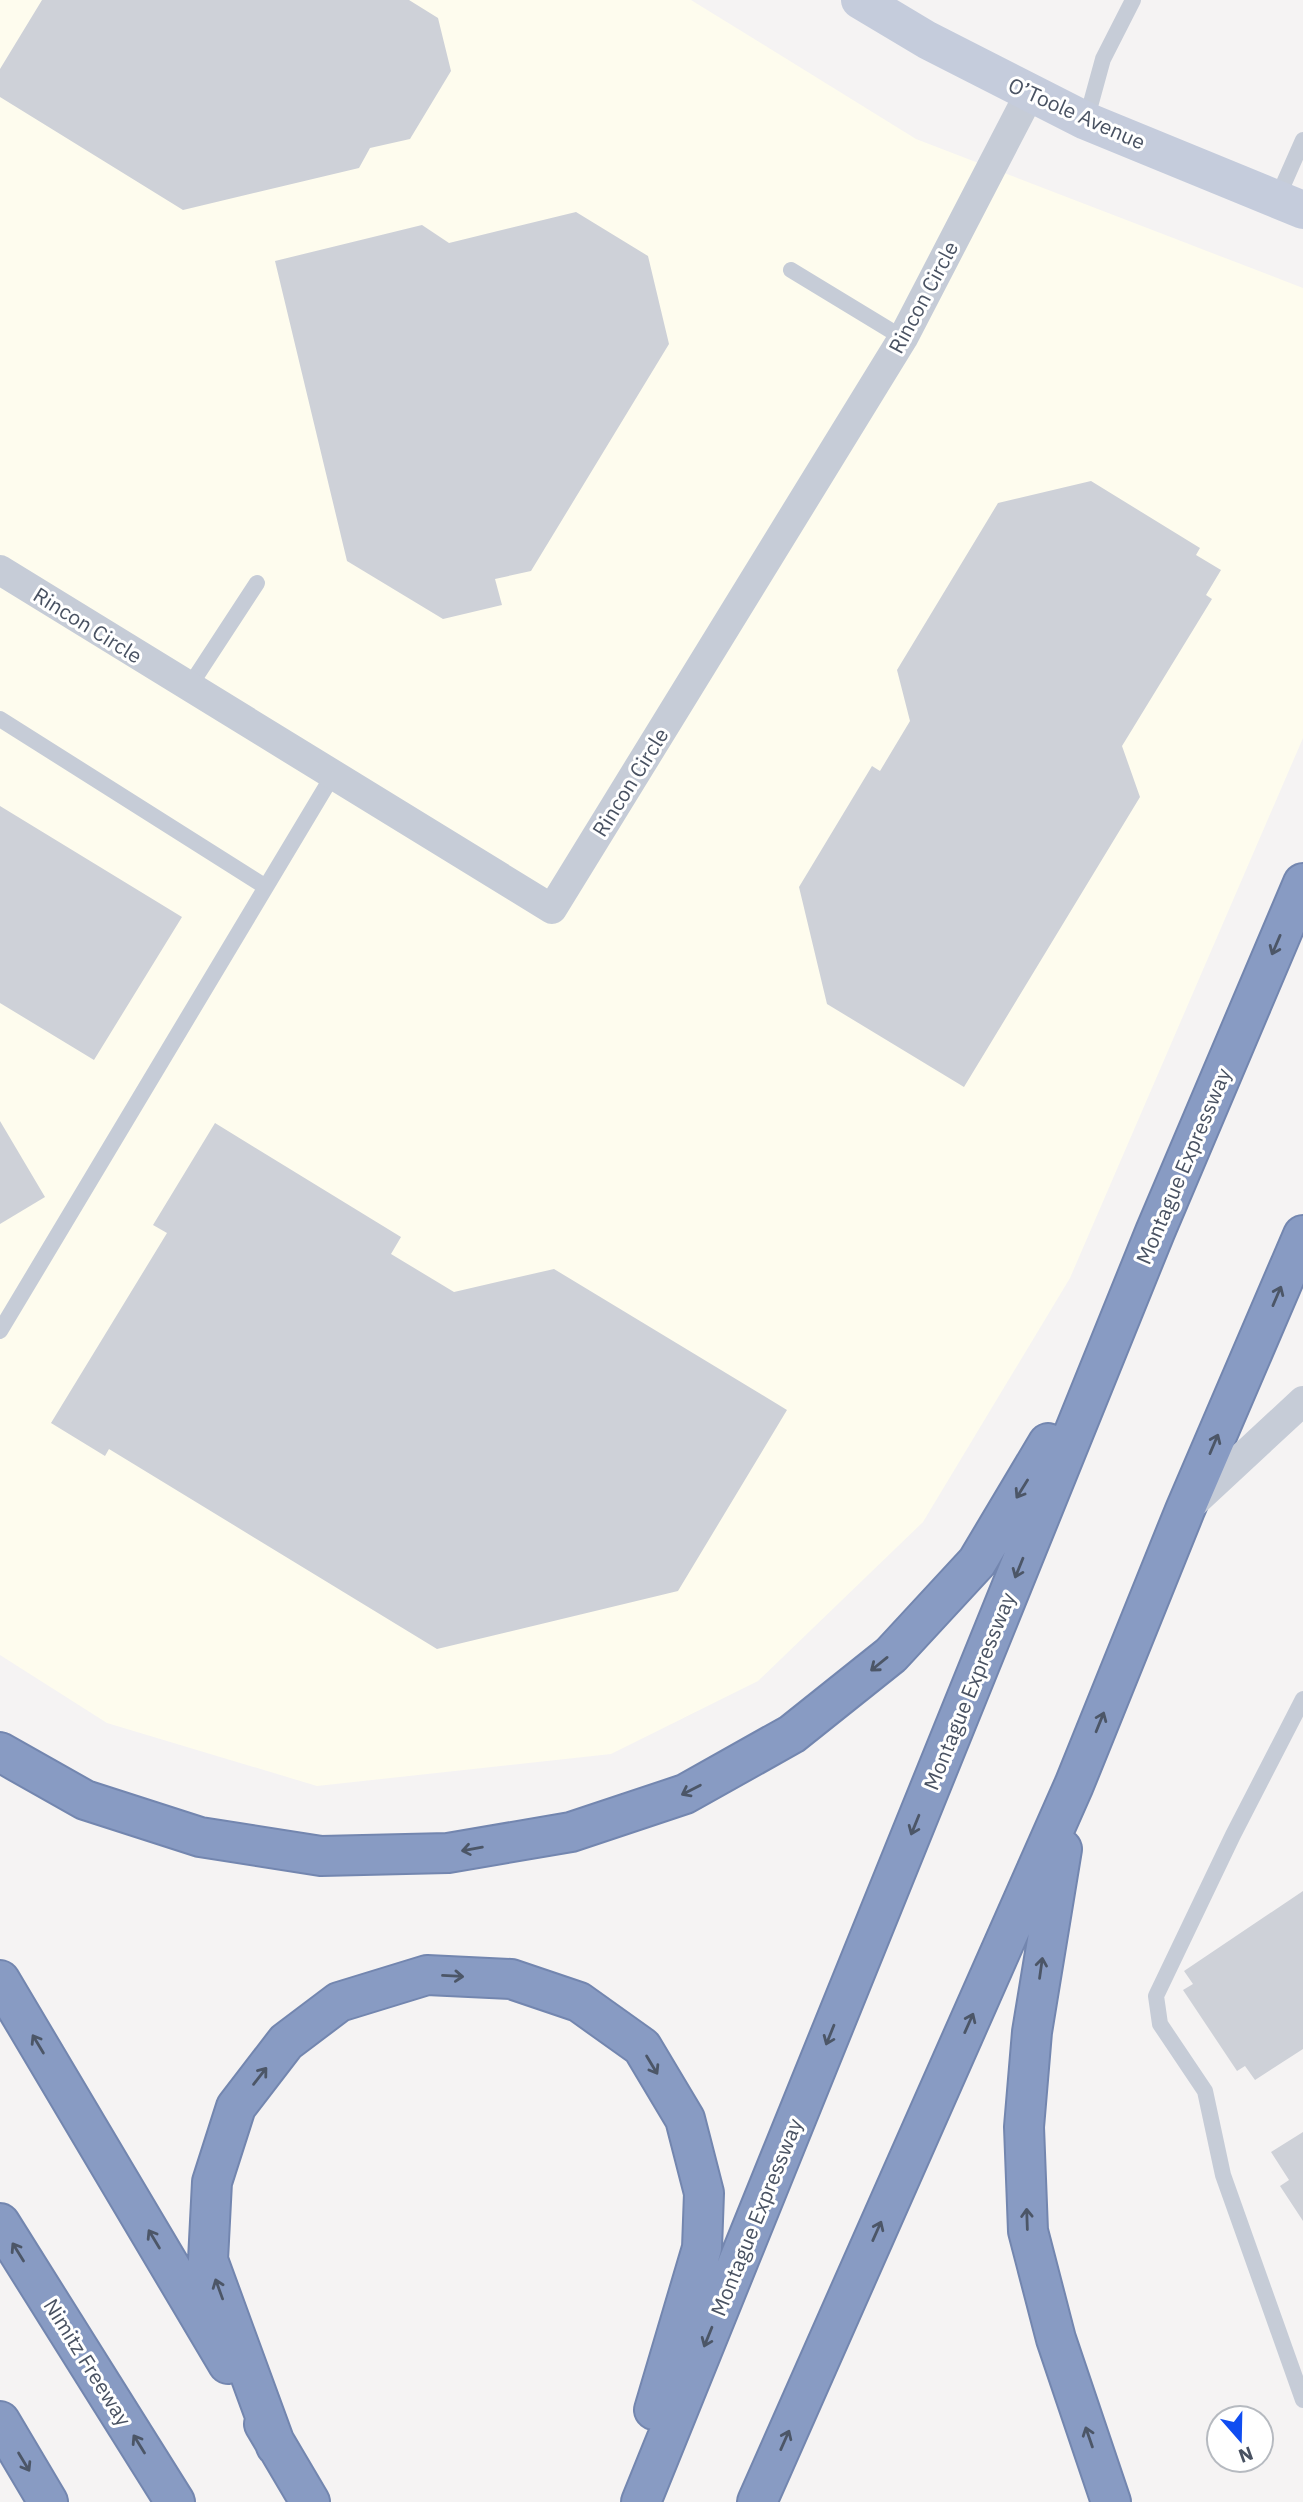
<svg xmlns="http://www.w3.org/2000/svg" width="1303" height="2502" viewBox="0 0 1303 2502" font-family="'IBM Plex Sans',sans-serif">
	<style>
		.commercial { fill: #fefcee }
		.building { fill: #ced1d8 }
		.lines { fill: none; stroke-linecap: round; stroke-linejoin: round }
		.highway-casing { stroke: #7386af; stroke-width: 42 }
		.lane { stroke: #c6ccd7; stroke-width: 16 }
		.street { stroke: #c6ccd7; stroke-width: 30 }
		.secondary { stroke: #c5ccdc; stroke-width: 38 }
		.highway { stroke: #889bc3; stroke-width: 38 }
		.oneway { stroke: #4c5667 }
		.labels { text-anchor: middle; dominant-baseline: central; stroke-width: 6; stroke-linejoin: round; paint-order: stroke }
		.street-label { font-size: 21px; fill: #495262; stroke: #fff }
	</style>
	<rect width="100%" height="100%" fill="#f5f3f3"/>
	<path class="commercial" d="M0,0H691L916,139L1303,288V738L1070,1278L923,1522L758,1681L611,1754L317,1786L107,1723L0,1655Z"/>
	<path class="building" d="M42,0H409L438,18L451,71L410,139L370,148L359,168L183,210L0,97V69Z
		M576,212L648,256L669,344L531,571L495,579L502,605L443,619L347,561L275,261L422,225L449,243Z
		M1091,481L1200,548L1196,555L1221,570L1206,595L1212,599L1122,746L1140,797L964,1087L827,1004L799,887L872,766L880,771L910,721L897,670L998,503Z
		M0,806L182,917L94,1060L0,1003Z
		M0,1121L45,1197L0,1224Z
		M215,1123L401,1237L391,1254L454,1292L554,1269L787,1410L678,1591L437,1649L109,1449L105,1456L51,1423L167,1233L153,1225Z
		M1303,1891V2049L1255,2080L1245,2066L1237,2071L1183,1990L1193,1984L1184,1971Z
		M1303,2132V2221L1280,2186L1289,2180L1271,2152Z"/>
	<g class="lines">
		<g class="highway-casing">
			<path id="highway" d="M0,1752L85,1800L200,1837L321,1856L448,1853L571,1832L685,1794L792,1734L891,1655L977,1562L1048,1443
				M1062,1849L1032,2032L1024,2127L1028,2231L1056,2339L1111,2502
				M0,1980L228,2364
				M0,2223L175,2502
				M0,2421L48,2502
				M264,2424L310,2502
				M276,2446L208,2260L212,2182L236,2107L286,2042L339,2002L427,1975L511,1979L579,2002L642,2047L685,2119L704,2193L702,2248L654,2410
				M641,2502L1155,1232L1303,883
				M757,2502L1074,1785L1185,1510L1303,1235"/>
		</g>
		<path class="lane" d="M1086,121L1103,59L1133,0
			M1277,199L1303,140
			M791,270L903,338
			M189,687L257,583
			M0,719L266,887
			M0,1331L333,775
			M1303,1699L1233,1835L1156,1996L1160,2024L1205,2091L1223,2175L1303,2400"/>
		<path class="street" d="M0,570L552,909L903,338L1030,93
			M1191,1505L1303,1401"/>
		<path class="secondary" d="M860,0L927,40L1086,121L1303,210"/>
		<use href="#highway" class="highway"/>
	</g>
	<defs><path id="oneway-shaft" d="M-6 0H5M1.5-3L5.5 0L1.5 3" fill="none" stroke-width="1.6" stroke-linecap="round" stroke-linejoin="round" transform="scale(1.75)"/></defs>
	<g class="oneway">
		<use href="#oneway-shaft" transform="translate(1276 945) rotate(113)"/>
		<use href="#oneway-shaft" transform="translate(1277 1296) rotate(-67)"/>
		<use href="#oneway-shaft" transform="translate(1214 1444) rotate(-67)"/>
		<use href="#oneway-shaft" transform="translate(1022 1489) rotate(122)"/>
		<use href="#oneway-shaft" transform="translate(1019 1568) rotate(112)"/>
		<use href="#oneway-shaft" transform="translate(879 1664) rotate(141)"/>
		<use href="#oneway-shaft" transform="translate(1100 1722) rotate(-68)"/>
		<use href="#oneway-shaft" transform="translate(691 1790) rotate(153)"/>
		<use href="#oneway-shaft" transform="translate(915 1825) rotate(112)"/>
		<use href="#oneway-shaft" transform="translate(472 1849) rotate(170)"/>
		<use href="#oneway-shaft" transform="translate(1041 1968) rotate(-82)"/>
		<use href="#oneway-shaft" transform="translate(453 1976) rotate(3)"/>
		<use href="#oneway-shaft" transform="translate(969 2023) rotate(-66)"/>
		<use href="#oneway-shaft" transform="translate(830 2035) rotate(112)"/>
		<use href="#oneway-shaft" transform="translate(38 2044) rotate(-121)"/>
		<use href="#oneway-shaft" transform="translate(652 2065) rotate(59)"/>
		<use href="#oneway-shaft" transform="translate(260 2076) rotate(-52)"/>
		<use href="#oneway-shaft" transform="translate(1027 2219) rotate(-92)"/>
		<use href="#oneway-shaft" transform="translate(877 2231) rotate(-66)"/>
		<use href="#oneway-shaft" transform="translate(154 2239) rotate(-121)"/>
		<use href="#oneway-shaft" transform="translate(18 2252) rotate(-122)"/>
		<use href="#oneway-shaft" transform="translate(219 2289) rotate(-110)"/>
		<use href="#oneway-shaft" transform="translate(708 2337) rotate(112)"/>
		<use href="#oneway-shaft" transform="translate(1089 2437) rotate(-109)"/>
		<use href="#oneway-shaft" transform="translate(785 2440) rotate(-66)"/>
		<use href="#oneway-shaft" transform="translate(139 2444) rotate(-122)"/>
		<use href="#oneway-shaft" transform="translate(24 2462) rotate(59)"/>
	</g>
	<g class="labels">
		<g class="street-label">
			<text transform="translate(1077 113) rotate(24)">O’Toole Avenue</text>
			<text transform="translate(923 297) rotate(-62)">Rincon Circle</text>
			<text transform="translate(88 625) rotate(32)">Rincon Circle</text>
			<text transform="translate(630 782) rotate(-58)">Rincon Circle</text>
			<text transform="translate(1183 1166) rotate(-67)">Montague Expressway</text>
			<text transform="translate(969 1691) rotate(-68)">Montague Expressway</text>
			<text transform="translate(756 2217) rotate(-68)">Montague Expressway</text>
			<text transform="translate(88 2362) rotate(58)">Nimitz Freeway</text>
		</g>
	</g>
	<g transform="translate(1240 2439) rotate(160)"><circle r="33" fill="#ffffff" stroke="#b6bac0" stroke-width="2"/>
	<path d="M0-5L12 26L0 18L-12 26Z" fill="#104df1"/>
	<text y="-10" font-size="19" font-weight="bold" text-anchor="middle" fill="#495262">N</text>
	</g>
</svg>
